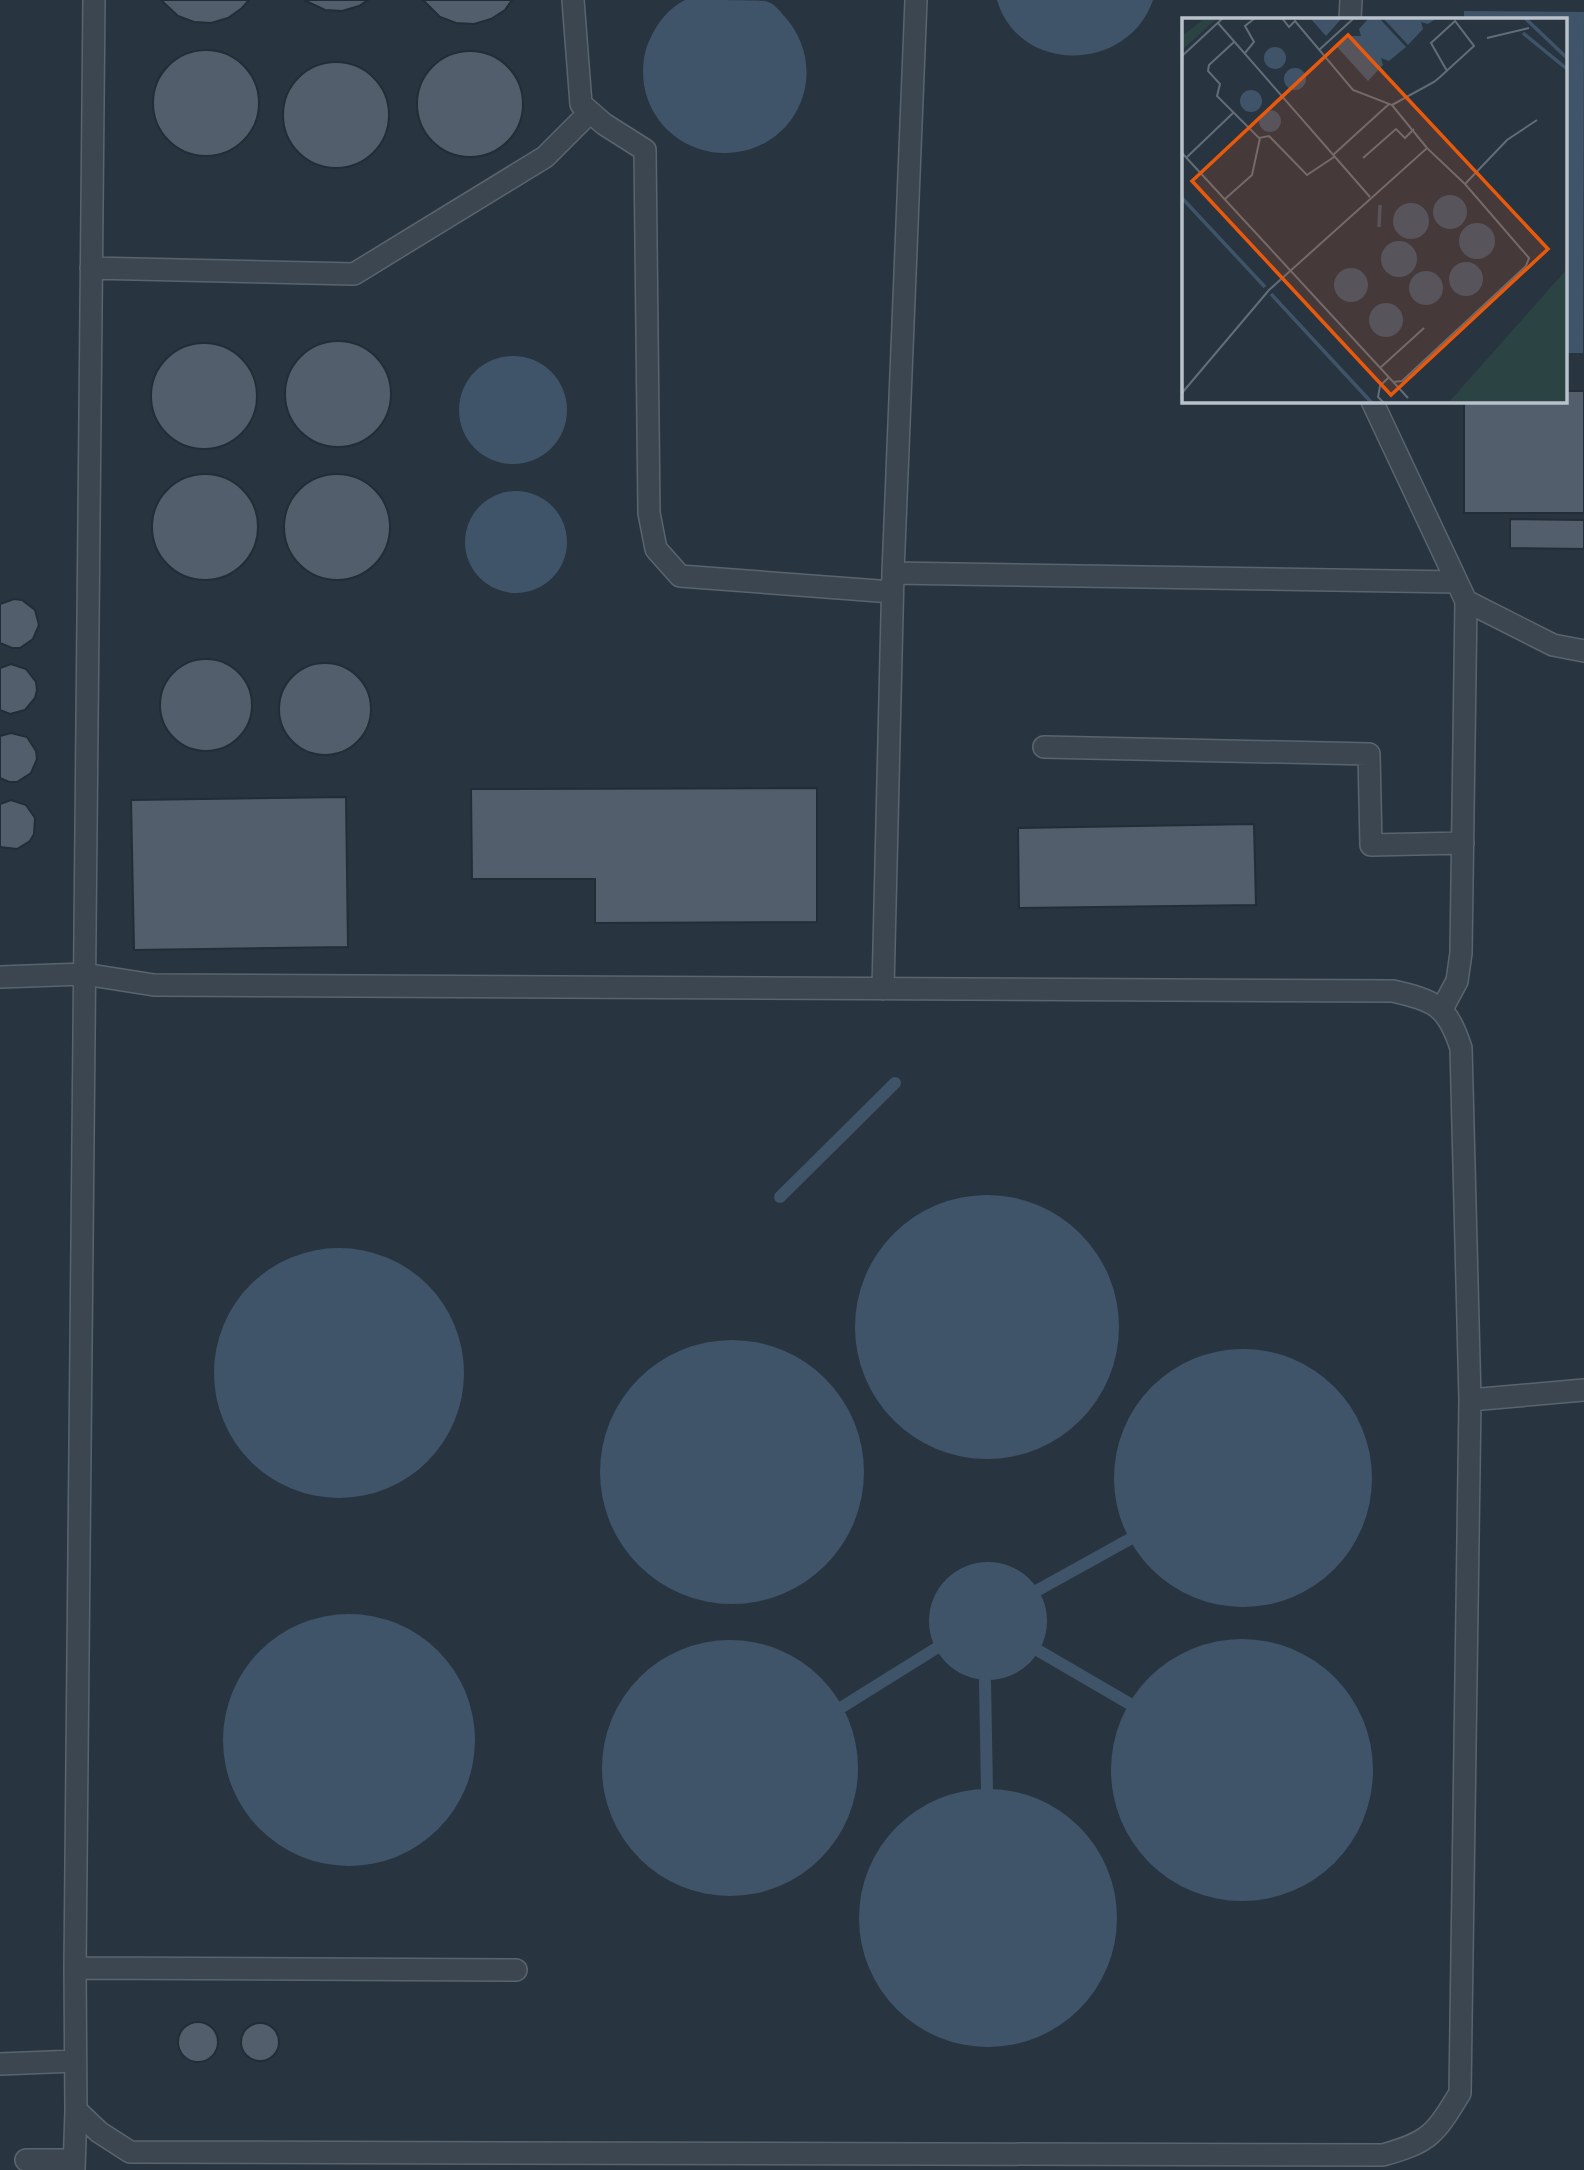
<svg xmlns="http://www.w3.org/2000/svg" width="1584" height="2170" viewBox="0 0 1584 2170" font-family="Arial,sans-serif">
	<style>
		.water { fill: #3f5469 }
		.lines { fill: none; stroke-linecap: round; stroke-linejoin: round }
		.stream { stroke: #3f5469; stroke-width: 12 }
		.building { fill: #525e6b; stroke: #232d38; stroke-width: 2 }
		.lane-casing { stroke: #5a646e; stroke-width: 24 }
		.lane { stroke: #3c4651; stroke-width: 21 }
		.inset-river { fill: none; stroke: #3f5469; stroke-width: 3.5 }
		.inset-road { fill: none; stroke: #626d78; stroke-width: 2 }
		.view { fill: #e8590c; fill-opacity: 0.15; stroke: #e8590c; stroke-width: 3.5 }
		.inset-edge { fill: none; stroke: #b9c1cb; stroke-width: 3.5 }
	</style>
	<rect width="100%" height="100%" fill="#283541"/>
	<path class="water" d="M685,0C702,0 751,0 765,1C774,3 779,10 785,17C811,46 814,88 791,120C748,177 657,157 644,85C642,70 643,53 650,39C658,22 668,9 685,0Z
		M997,0H1153C1128,73 1019,75 997,0Z
		M1464,11L1584,12L1583,353H1565V19H1464Z
		M459 410a54 54 0 1 1 108 0a54 54 0 1 1-108 0Z
		M465 542a51 51 0 1 1 102 0a51 51 0 1 1-102 0Z
		M855 1327a132 132 0 1 1 264 0a132 132 0 1 1-264 0Z
		M214 1373a125 125 0 1 1 250 0a125 125 0 1 1-250 0Z
		M600 1472a132 132 0 1 1 264 0a132 132 0 1 1-264 0Z
		M1114 1478a129 129 0 1 1 258 0a129 129 0 1 1-258 0Z
		M929 1621a59 59 0 1 1 118 0a59 59 0 1 1-118 0Z
		M223 1740a126 126 0 1 1 252 0a126 126 0 1 1-252 0Z
		M1111 1770a131 131 0 1 1 262 0a131 131 0 1 1-262 0Z
		M602 1768a128 128 0 1 1 256 0a128 128 0 1 1-256 0Z
		M859 1918a129 129 0 1 1 258 0a129 129 0 1 1-258 0Z"/>
	<g class="lines">
		<path class="stream" d="M780,1197L895,1083
			M1038,1590L1130,1539
			M1039,1651L1130,1704
			M985,1681L987,1790
			M842,1707L935,1649"/>
	</g>
	<path class="building" d="M161,0H249L242,8L228,18L211,23L194,22L178,16Z
		M304,0H368L359,6L342,11L325,10Z
		M423,0H512L505,10L491,19L474,24L456,23L440,17Z
		M153 103a53 53 0 1 1 106 0a53 53 0 1 1-106 0Z
		M417 104a53 53 0 1 1 106 0a53 53 0 1 1-106 0Z
		M283 115a53 53 0 1 1 106 0a53 53 0 1 1-106 0Z
		M285 394a53 53 0 1 1 106 0a53 53 0 1 1-106 0Z
		M151 396a53 53 0 1 1 106 0a53 53 0 1 1-106 0Z
		M1565,391H1584V513H1464V401H1565Z
		M284 527a53 53 0 1 1 106 0a53 53 0 1 1-106 0Z
		M152 527a53 53 0 1 1 106 0a53 53 0 1 1-106 0Z
		M1510,519L1584,520V549L1510,548Z
		M14,599L22,600L35,610L39,625L33,639L20,648H12L0,643V604Z
		M160 705a46 46 0 1 1 92 0a46 46 0 1 1-92 0Z
		M279 709a46 46 0 1 1 92 0a46 46 0 1 1-92 0Z
		M11,664L26,669L36,682L37,690L35,698L25,710L10,714L0,710V668Z
		M11,733L27,737L36,751L37,759L31,773L17,782H9L0,778V736Z
		M817,788V922L595,923V879H472L471,789Z
		M346,797L348,947L134,950L131,800Z
		M11,800L26,805L35,818L34,834L30,841L17,849L0,847V804Z
		M1254,824L1256,905L1019,908L1018,828Z
		M178 2042a20 20 0 1 1 40 0a20 20 0 1 1-40 0Z
		M241 2042a19 19 0 1 1 38 0a19 19 0 1 1-38 0Z"/>
	<g class="lines">
		<g class="lane-casing">
			<path id="lane" d="M573,0L581,104L604,124L645,150L649,513L656,549L680,576L892,592
				M1350,19L1351,0
				M91,268L354,274L545,157L590,112
				M1372,401L1466,601L1461,953L1457,981L1442,1009
				M893,573L1457,582
				M1466,601L1553,645L1584,651
				M1044,747L1369,754L1371,845L1463,843
				M0,977L84,974L154,985L1393,991C1435,1001 1447,1005 1461,1048L1470,1400L1460,2093C1435,2134 1430,2142 1383,2155L130,2152L99,2132L76,2110
				M883,989L893,573L916,0
				M1470,1400L1584,1390
				M75,1968L516,1970
				M0,2064L75,2061
				M26,2160H74
				M74,2170L76,2110L75,1968L94,0"/>
		</g>
		<use href="#lane" class="lane"/>
	</g>
	<g transform="translate(1182 18)">
		<rect width="385" height="385" fill="#283541"/>
		<path d="M23,0H35L0,32V18ZM385,251V385H266Z" fill="#2b4343"/>
		<path d="M128,0H160L144,18ZM187,0H197L224,29L207,43L199,40L201,47L186,63L155,29L168,18H179L177,11ZM201,0H255L246,6L239,4L241,11L226,27ZM82 40a11 11 0 1 1 22 0a11 11 0 1 1-22 0ZM102 61a11 11 0 1 1 22 0a11 11 0 1 1-22 0ZM58 83a11 11 0 1 1 22 0a11 11 0 1 1-22 0ZM77 103a11 11 0 1 1 22 0a11 11 0 1 1-22 0ZM251 194a17 17 0 1 1 34 0a17 17 0 1 1-34 0ZM211 203a18 18 0 1 1 36 0a18 18 0 1 1-36 0ZM277 223a18 18 0 1 1 36 0a18 18 0 1 1-36 0ZM199 241a18 18 0 1 1 36 0a18 18 0 1 1-36 0ZM267 261a17 17 0 1 1 34 0a17 17 0 1 1-34 0ZM152 267a17 17 0 1 1 34 0a17 17 0 1 1-34 0ZM227 270a17 17 0 1 1 34 0a17 17 0 1 1-34 0ZM187 302a17 17 0 1 1 34 0a17 17 0 1 1-34 0Z" fill="#3f5469"/>
		<path class="inset-river" d="M343,0L385,40M341,15L385,51M0,180L83,269M197,209L198,187M89,276L190,385"/>
		<path class="inset-road" d="M100,0L107,9L113,3L171,72L210,87L245,130M36,5L188,179M305,20L347,10M52,24L27,47L26,53L38,66L35,78L77,120L87,118L125,157L152,139M137,32L172,0M63,35L72,24L63,8L73,0M0,38L41,0M210,87L252,64L258,59L292,28L273,3L249,25L265,53M0,135L226,380M151,137L207,86M5,139L51,95M181,140L214,111L223,120L232,111M283,166L325,122L355,102M43,181L70,157L78,120M198,350L242,310M0,375L87,272L245,130L283,166L347,240L344,248L220,363L211,364M202,385L196,379L198,368L207,359"/>
		<path class="view" d="M166,17L366,231L209,377L10,163Z"/>
		<rect width="385" height="385" class="inset-edge"/>
	</g>
</svg>
